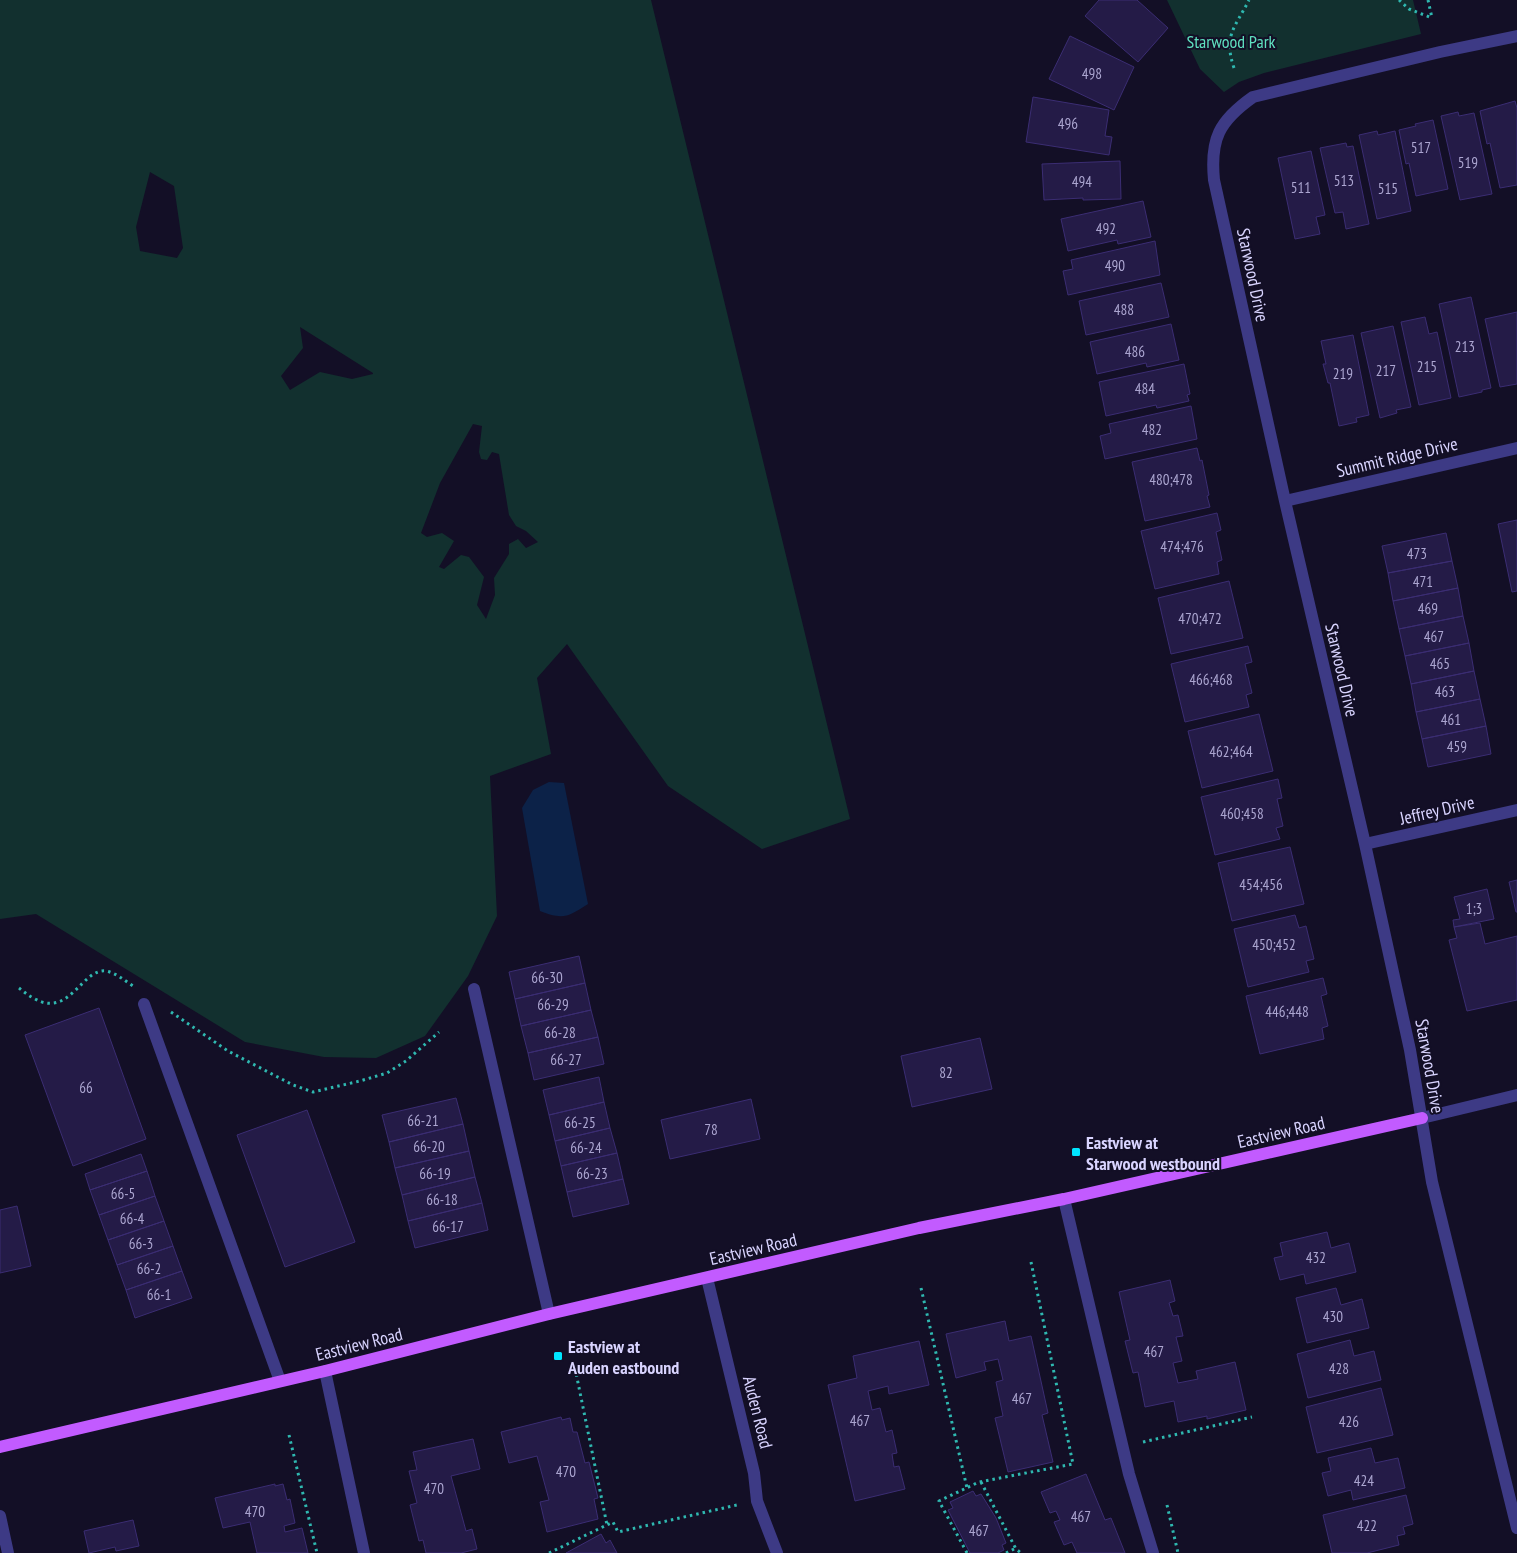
<svg xmlns="http://www.w3.org/2000/svg" width="1517" height="1553" viewBox="0 0 1517 1553" font-family="'PT Sans Narrow',sans-serif">
	<style>
		.green { fill: #12302f; fill-rule: evenodd }
		.water { fill: #0c2248 }
		.building { fill: #241b47; stroke: #3b2d73 }
		.lines { fill: none; stroke-linecap: round; stroke-linejoin: round }
		.path { stroke: #2fb8b0; stroke-width: 3; stroke-dasharray: 2.5 4; stroke-linecap: butt }
		.minor { stroke: #3d3a85; stroke-width: 12 }
		.major { stroke: #c25bff; stroke-width: 12 }
		.poi-dot { fill: #00e5ff; stroke: #130f26; stroke-width: 2 }
		.labels { text-anchor: middle; dominant-baseline: central; stroke-width: 4; stroke-linejoin: round; paint-order: stroke }
		.number-label { font-size: 15px; fill: #aca6d1 }
		.park-label { font-size: 18px; fill: #5fe0c0; stroke: #130f26 }
		.street-label { font-size: 18px; fill: #d9d4ff; stroke: #130f26 }
		.poi-label { font-size: 18px; font-weight: bold; fill: #d9d4ff; stroke: #130f26; text-anchor: start }
	</style>
	<rect width="100%" height="100%" fill="#130f26"/>
	<path class="green" d="M0,0H651L850,819L762,849L668,786L567,644L537,678L551,754L490,776L497,916L468,976L425,1036L376,1058L324,1057L245,1042L36,914L0,919ZM150,172L174,186L183,248L177,258L140,251L136,227ZM300,327L373,373V374L352,379L320,372L290,390L281,376L303,348ZM473,424L482,426L479,452L481,459L487,460L492,452L499,454L509,515L516,526L526,531L538,542L526,548L518,539L509,544V554L494,578L495,595L486,619L477,605L484,577L469,557L461,555L444,569L439,567L454,541L442,533L427,537L421,533L440,483Z
		M1167,0H1413L1421,34L1264,73L1239,82L1224,92L1200,69Z"/>
	<path class="water" d="M549,782L564,783L588,904C568,917 563,920 540,911L522,808L533,790Z"/>
	<path class="building" d="M1099,0H1137L1168,28L1138,62L1085,16Z
		M1070,36L1134,67L1114,110L1049,79Z
		M1033,97L1109,110L1105,136L1112,137L1109,155L1026,142Z
		M1515,101L1517,108V185L1500,188L1490,143L1487,144L1480,111Z
		M1458,112L1459,116L1474,113L1492,194L1460,200L1441,116Z
		M1433,120L1448,189L1416,196L1409,163L1406,164L1399,130L1416,126L1415,124Z
		M1377,131L1378,135L1395,131L1411,211L1377,219L1359,135Z
		M1346,143L1347,147L1353,146L1369,224L1346,229L1343,212L1335,213L1320,148Z
		M1311,151L1325,215L1316,217L1320,234L1295,239L1278,158Z
		M1120,161L1121,199L1083,200V198L1044,200L1042,164Z
		M1143,201L1151,237L1118,244L1117,240L1068,251L1061,219Z
		M1155,241L1160,275L1068,295L1063,271L1073,269L1071,260Z
		M1161,283L1169,317L1086,335L1079,301Z
		M1471,297L1491,388L1482,390V392L1459,397L1439,304Z
		M1517,312V384L1500,387L1485,319Z
		M1425,317L1429,334L1437,332L1451,398L1419,405L1401,322Z
		M1171,324L1179,360L1147,367L1146,363L1097,374L1090,342Z
		M1393,326L1411,407L1396,410L1397,413L1380,418L1361,333Z
		M1353,335L1369,415L1356,418L1357,422L1339,426L1330,383H1328L1323,364H1326L1321,341Z
		M1184,364L1190,394L1187,395L1189,401L1157,408L1156,405L1106,416L1099,382Z
		M1191,406L1197,439L1105,459L1100,436L1111,433L1109,424Z
		M1197,448L1200,461L1202,460L1209,495L1207,496L1210,507L1145,521L1132,462Z
		M1217,513L1221,530L1216,532L1222,560L1217,562L1219,574L1155,589L1141,531Z
		M1517,520V591L1512,592L1498,524Z
		M1446,533L1452,561L1388,573L1382,546Z
		M1452,561L1458,588L1393,601L1388,573Z
		M1229,581L1243,638L1171,654L1158,598Z
		M1458,588L1463,616L1399,629L1393,601Z
		M1463,616L1469,643L1405,656L1399,629Z
		M1469,643L1474,671L1411,684L1405,656Z
		M1248,646L1252,662L1245,664L1252,693L1246,695L1249,707L1185,722L1171,664Z
		M1474,671L1480,699L1416,712L1411,684Z
		M1480,699L1486,726L1422,739L1416,712Z
		M1259,714L1273,771L1202,788L1188,731Z
		M1486,726L1491,754L1428,767L1422,739Z
		M1278,779L1282,798L1277,799L1283,826L1276,828L1280,839L1215,855L1201,797Z
		M1290,847L1304,904L1232,921L1218,863Z
		M1517,880V912H1516L1509,882Z
		M1487,889L1494,919L1454,927L1453,920L1460,919L1454,897Z
		M1295,915L1299,928L1306,926L1314,959L1306,961L1309,972L1248,987L1234,929Z
		M1480,923L1485,944L1517,936V1000L1467,1011L1449,940L1457,938L1454,927Z
		M579,956L585,983L515,999L509,972Z
		M1323,978L1327,994L1321,996L1328,1026L1322,1028L1324,1039L1260,1054L1246,996Z
		M585,983L591,1010L521,1026L515,999Z
		M99,1008L146,1139L73,1166L25,1035Z
		M591,1010L598,1037L528,1053L521,1026Z
		M598,1037L604,1064L534,1080L528,1053Z
		M980,1038L992,1089L912,1107L901,1056Z
		M599,1077L604,1102L549,1115L543,1090Z
		M456,1098L463,1124L389,1142L382,1115Z
		M751,1099L760,1139L670,1159L661,1120Z
		M604,1102L610,1128L555,1141L549,1115Z
		M307,1110L355,1242L285,1267L237,1135Z
		M463,1124L469,1151L395,1168L389,1142Z
		M610,1128L617,1153L561,1166L555,1141Z
		M469,1151L475,1177L402,1195L395,1168Z
		M617,1153L623,1179L567,1192L561,1166Z
		M141,1154L147,1171L90,1190L85,1174Z
		M147,1171L155,1196L99,1215L90,1190Z
		M475,1177L482,1203L408,1221L402,1195Z
		M623,1179L629,1204L573,1217L567,1192Z
		M155,1196L164,1221L108,1240L99,1215Z
		M482,1203L488,1230L415,1248L408,1221Z
		M17,1206L31,1266L0,1273V1210Z
		M164,1221L173,1246L117,1265L108,1240Z
		M1327,1232L1331,1248L1349,1243L1356,1272L1306,1284L1304,1274L1280,1280L1274,1258L1283,1256L1280,1243Z
		M173,1246L182,1271L126,1290L117,1265Z
		M182,1271L192,1298L135,1318L126,1290Z
		M1170,1280L1175,1301L1169,1303L1173,1316L1178,1315L1183,1336L1176,1337L1182,1361L1173,1363L1178,1383L1198,1379L1196,1371L1235,1362L1246,1410L1207,1419V1416L1178,1422L1174,1401L1145,1407L1138,1372L1133,1373L1125,1341L1130,1340L1119,1292Z
		M1336,1288L1341,1305L1362,1299L1369,1328L1307,1343L1296,1298Z
		M1005,1321L1009,1341L1031,1336L1048,1413L1042,1415L1053,1462L1008,1472L995,1418L1003,1416L996,1382L1003,1380L998,1359L984,1362L986,1370L956,1378L946,1334Z
		M1350,1340L1354,1356L1374,1351L1381,1380L1308,1398L1297,1354Z
		M919,1341L929,1385L889,1394L888,1386L868,1391L872,1410L880,1408L886,1432L892,1430L897,1453L892,1454L894,1467L899,1466L905,1489L855,1501L828,1385L857,1378L853,1356Z
		M1381,1388L1393,1435L1317,1453L1306,1407Z
		M561,1417L562,1420L570,1418L573,1432H577L585,1463L589,1462L598,1498L594,1499L598,1519L547,1532L540,1502L549,1500L537,1456L509,1463L501,1432Z
		M473,1439L480,1469L451,1476L466,1531L472,1529L477,1549L461,1553H426L423,1540L419,1541L410,1505L417,1503L409,1471L417,1470L413,1452Z
		M1371,1448L1375,1463L1398,1458L1405,1488L1353,1500L1351,1490L1328,1496L1322,1473L1331,1471L1328,1458Z
		M1086,1474L1105,1520L1111,1518L1125,1553H1077L1072,1542L1064,1545L1054,1522L1060,1520L1056,1511L1050,1513L1041,1492Z
		M275,1484V1486L283,1484L287,1500L290,1499L295,1523L284,1526L285,1532L302,1528L308,1553H257L250,1522L223,1528L215,1498Z
		M973,1491L976,1496L981,1494L996,1518L1006,1543L1002,1545L1004,1550L998,1553H970L948,1510L953,1508L950,1502Z
		M1406,1495L1413,1524L1403,1527L1405,1534L1397,1536L1399,1545L1367,1553H1332L1323,1515Z
		M133,1520L139,1546L116,1551L115,1547L89,1553L84,1531Z
		M601,1534L606,1543L610,1540L617,1553H566Z"/>
	<g class="lines">
		<path class="path" d="M1399,0L1409,9L1432,18
			M1428,0L1432,18
			M1234,68C1223,35 1235,28 1249,0
			M19,988C24,992 29,996 35,999C70,1018 82,968 106,971C116,973 124,980 133,986
			M171,1012L228,1051L293,1085L313,1092L360,1081L387,1073L406,1061L439,1032
			M921,1288L967,1488
			M575,1368L607,1525
			M289,1435L317,1553
			M1143,1442L1252,1417
			M981,1482L1016,1549L1021,1553
			M1167,1505L1178,1553
			M549,1553L613,1522L618,1532L737,1505
			M967,1553L939,1501L979,1482L1073,1464L1031,1262
			M1006,1553L1016,1548"/>
		<path class="minor" d="M1517,36L1440,52L1253,97C1219,121 1210,139 1214,180L1285,501L1365,844L1410,1050L1432,1182L1517,1528
			M1285,501L1517,448
			M1365,844L1517,810
			M474,989L549,1314
			M144,1004L280,1381
			M1422,1118L1517,1095
			M1064,1199L1129,1474L1153,1553
			M707,1278L754,1473L757,1501L777,1553
			M325,1371L364,1553
			M0,1516L8,1553"/>
		<path class="major" d="M0,1447L325,1371L549,1314L919,1228L1064,1199L1422,1118"/>
	</g>
	<g class="poi-dot">
		<rect x="1071" y="1147" width="10" height="10" rx="2.5"/>
		<rect x="553" y="1351" width="10" height="10" rx="2.5"/>
	</g>
	<g class="labels">
		<g class="number-label">
			<text x="1092" y="73">498</text>
			<text x="1068" y="123">496</text>
			<text x="1421" y="147">517</text>
			<text x="1468" y="162">519</text>
			<text x="1344" y="180">513</text>
			<text x="1082" y="181">494</text>
			<text x="1301" y="187">511</text>
			<text x="1388" y="188">515</text>
			<text x="1106" y="228">492</text>
			<text x="1115" y="265">490</text>
			<text x="1124" y="309">488</text>
			<text x="1465" y="346">213</text>
			<text x="1135" y="351">486</text>
			<text x="1427" y="366">215</text>
			<text x="1386" y="370">217</text>
			<text x="1343" y="373">219</text>
			<text x="1145" y="388">484</text>
			<text x="1152" y="429">482</text>
			<text x="1171" y="479">480;478</text>
			<text x="1182" y="546">474;476</text>
			<text x="1417" y="553">473</text>
			<text x="1423" y="581">471</text>
			<text x="1428" y="608">469</text>
			<text x="1200" y="618">470;472</text>
			<text x="1434" y="636">467</text>
			<text x="1440" y="663">465</text>
			<text x="1211" y="679">466;468</text>
			<text x="1445" y="691">463</text>
			<text x="1451" y="719">461</text>
			<text x="1457" y="746">459</text>
			<text x="1231" y="751">462;464</text>
			<text x="1242" y="813">460;458</text>
			<text x="1261" y="884">454;456</text>
			<text x="1474" y="908">1;3</text>
			<text x="1274" y="944">450;452</text>
			<text x="547" y="977">66-30</text>
			<text x="553" y="1004">66-29</text>
			<text x="1287" y="1011">446;448</text>
			<text x="560" y="1032">66-28</text>
			<text x="566" y="1059">66-27</text>
			<text x="946" y="1072">82</text>
			<text x="86" y="1087">66</text>
			<text x="423" y="1120">66-21</text>
			<text x="580" y="1122">66-25</text>
			<text x="711" y="1129">78</text>
			<text x="429" y="1146">66-20</text>
			<text x="586" y="1147">66-24</text>
			<text x="435" y="1173">66-19</text>
			<text x="592" y="1173">66-23</text>
			<text x="123" y="1193">66-5</text>
			<text x="442" y="1199">66-18</text>
			<text x="132" y="1218">66-4</text>
			<text x="448" y="1226">66-17</text>
			<text x="141" y="1243">66-3</text>
			<text x="1316" y="1257">432</text>
			<text x="149" y="1268">66-2</text>
			<text x="159" y="1294">66-1</text>
			<text x="1333" y="1316">430</text>
			<text x="1154" y="1351">467</text>
			<text x="1339" y="1368">428</text>
			<text x="1022" y="1398">467</text>
			<text x="860" y="1420">467</text>
			<text x="1349" y="1421">426</text>
			<text x="566" y="1471">470</text>
			<text x="1364" y="1480">424</text>
			<text x="434" y="1488">470</text>
			<text x="255" y="1511">470</text>
			<text x="1081" y="1516">467</text>
			<text x="1367" y="1525">422</text>
			<text x="979" y="1530">467</text>
		</g>
		<g class="park-label">
			<text x="1231" y="41">Starwood Park</text>
		</g>
		<g class="street-label">
			<text transform="translate(1253 275) rotate(78)">Starwood Drive</text>
			<text transform="translate(1397 457) rotate(-13)">Summit Ridge Drive</text>
			<text transform="translate(1342 670) rotate(77)">Starwood Drive</text>
			<text transform="translate(1437 810) rotate(-13)">Jeffrey Drive</text>
			<text transform="translate(1430 1066) rotate(80)">Starwood Drive</text>
			<text transform="translate(1281 1132) rotate(-13)">Eastview Road</text>
			<text transform="translate(753 1249) rotate(-13)">Eastview Road</text>
			<text transform="translate(359 1344) rotate(-14)">Eastview Road</text>
			<text transform="translate(758 1412) rotate(76)">Auden Road</text>
		</g>
		<g class="poi-label">
			<text x="1086" y="1142">Eastview at<tspan x="1086" dy="21">Starwood westbound</tspan></text>
			<text x="568" y="1346">Eastview at<tspan x="568" dy="21">Auden eastbound</tspan></text>
		</g>
	</g>
</svg>
